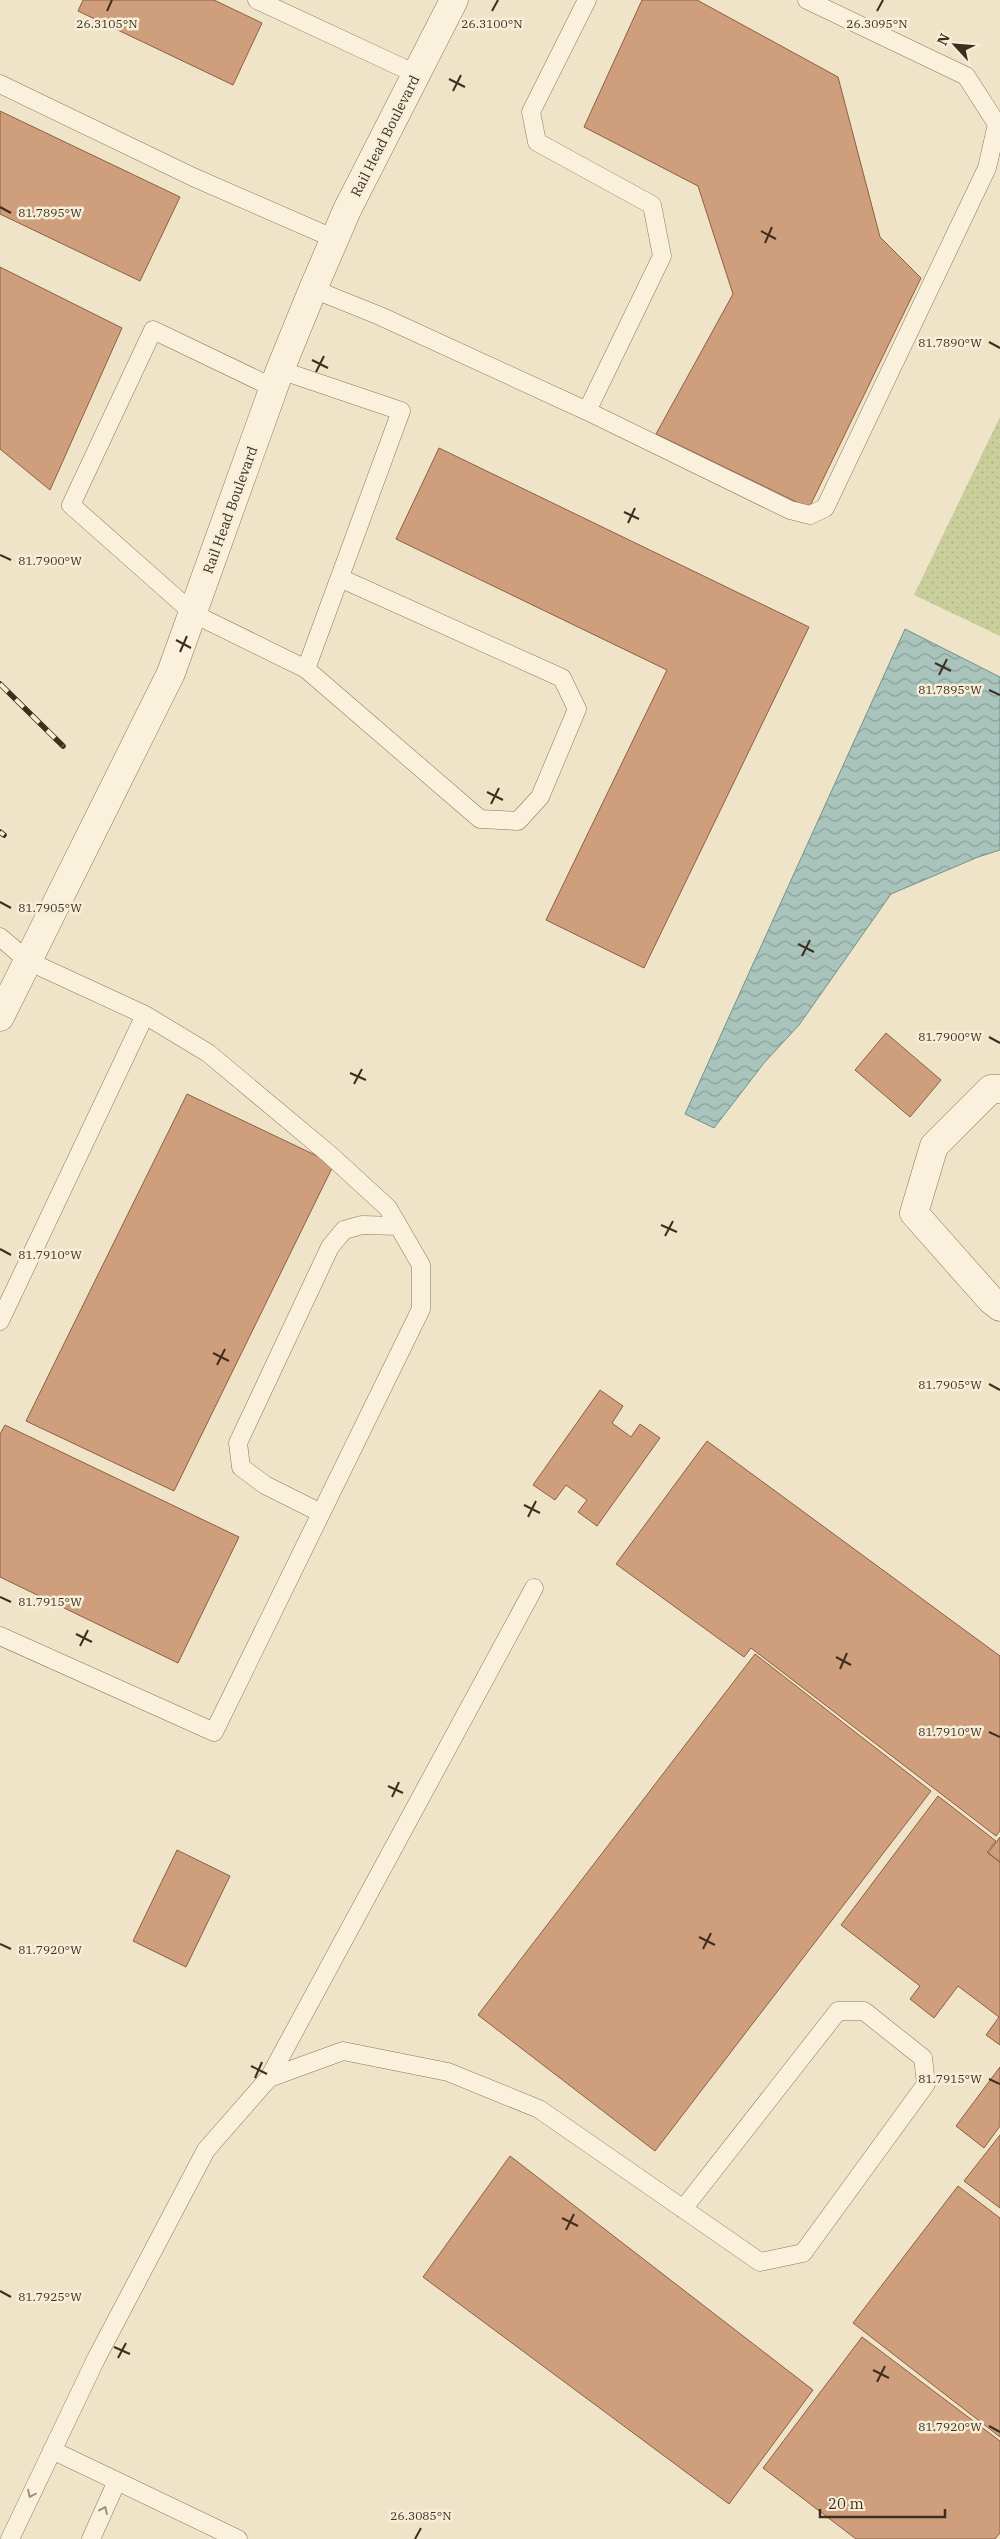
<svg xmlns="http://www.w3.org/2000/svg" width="1000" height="2539" viewBox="0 0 1000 2539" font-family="'IBM Plex Serif',serif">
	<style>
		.green { fill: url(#green-dots) }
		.water { fill: url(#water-waves); stroke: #6f938a }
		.building { fill: #cf9f7d; stroke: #8d5f41 }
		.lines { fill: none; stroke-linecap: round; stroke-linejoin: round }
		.service-casing { stroke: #8d765c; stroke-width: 19 }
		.minor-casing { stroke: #8d765c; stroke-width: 29 }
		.service { stroke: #faf1dc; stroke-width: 18 }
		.minor { stroke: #faf1dc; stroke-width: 28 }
		.rail-casing { stroke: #3d2e20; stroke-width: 5.5 }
		.rail { stroke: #f7eed8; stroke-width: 4; stroke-dasharray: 11; stroke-linecap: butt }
		.oneway { stroke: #9c907e }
		.ticks { fill: none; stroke: #3d2e20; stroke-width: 2 }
		.labels { text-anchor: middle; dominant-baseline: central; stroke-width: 5; stroke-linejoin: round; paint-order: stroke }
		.street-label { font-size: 14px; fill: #3d2e20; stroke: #f7eed8 }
		.ticks-label { font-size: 12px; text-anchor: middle; fill: #3d2e20; stroke: #f7eed8; stroke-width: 5; stroke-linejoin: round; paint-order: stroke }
	</style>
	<defs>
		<pattern id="green-dots" width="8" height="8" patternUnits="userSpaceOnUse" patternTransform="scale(1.25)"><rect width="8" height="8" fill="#c9cf9b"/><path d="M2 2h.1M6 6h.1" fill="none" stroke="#aeb285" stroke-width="1.8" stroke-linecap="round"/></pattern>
		<pattern id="water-waves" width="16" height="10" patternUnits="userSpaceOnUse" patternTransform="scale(1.25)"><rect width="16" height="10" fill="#a9c4bc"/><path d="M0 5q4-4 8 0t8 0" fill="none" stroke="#8ba098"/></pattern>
	</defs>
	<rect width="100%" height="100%" fill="#f0e4c8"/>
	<path class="green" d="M1000,417V636L914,595Z"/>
	<path class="water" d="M905,629L1000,677V850L978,857L891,894L799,1025L764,1063L714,1128L685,1114Z"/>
	<path class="building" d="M83,0H214L262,23L233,85L78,11Z
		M642,0H697L838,77L880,237L921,278L809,508L656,434L733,294L698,186L584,127Z
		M0,111L180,197L140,281L0,214Z
		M0,267L122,328L50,490L0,449Z
		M439,448L809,627L644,968L546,920L667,670L396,539Z
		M886,1033L941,1080L910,1117L855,1070Z
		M187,1094L334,1164L174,1491L26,1421Z
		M600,1390L623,1406L612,1423L631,1437L640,1424L660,1438L597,1526L578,1512L587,1500L566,1485L555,1500L533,1485Z
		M5,1425L239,1537L178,1663L0,1577V1434Z
		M707,1441L1000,1656V1831L996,1836L751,1648L744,1657L616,1564Z
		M755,1654L931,1791L655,2151L478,2015Z
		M938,1796L996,1841L987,1852L1000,1862V2045L986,2035L999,2017L958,1986L934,2018L910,1999L920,1986L841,1925Z
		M1000,1837V1862L988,1853Z
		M177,1850L230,1876L186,1967L133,1941Z
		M1000,2067V2126L984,2148L956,2126Z
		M1000,2135V2208L964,2181Z
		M510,2156L813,2390L729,2504L423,2277Z
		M958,2186L1000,2218V2437L853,2323Z
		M862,2337L1000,2441V2533L995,2539H856L763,2468Z"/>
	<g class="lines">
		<g class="service-casing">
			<path id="service" d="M257,0L416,74
				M0,84L193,177L335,239
				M313,289L380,316L587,411L662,256L652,205L537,142L531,112L587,0
				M274,388L153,330L71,505L194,614L306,669L401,411L280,370
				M587,411L790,510L810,515L825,508L987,168L997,124L966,76L807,0
				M306,669L480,819L518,821L540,797L577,709L562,678L340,578
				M0,937L28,961L145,1015L0,1321
				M321,1513L265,1485L241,1467L238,1443L330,1247L344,1230L362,1225L398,1226
				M0,1636L214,1732L421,1309V1265L388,1208L329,1154L208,1053L145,1015
				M269,2078L534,1588
				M52,2450L238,2539
				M10,2539L96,2359L206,2150L269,2078L343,2051L448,2072L539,2109L760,2262L803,2253L926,2084L923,2058L864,2011H838L683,2209
				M91,2539L117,2481"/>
		</g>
		<g class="minor-casing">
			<path id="minor" d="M0,1017L171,673L280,370L313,289L347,210L454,0
				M1000,1089H991L934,1146L914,1213L991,1300L1000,1307"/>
		</g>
		<use href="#service" class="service"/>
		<use href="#minor" class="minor"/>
		<g class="rail-casing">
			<path id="rail" d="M0,684L63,746
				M0,832L4,835"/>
		</g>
		<use href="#rail" class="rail"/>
	</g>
	<defs><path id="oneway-chevron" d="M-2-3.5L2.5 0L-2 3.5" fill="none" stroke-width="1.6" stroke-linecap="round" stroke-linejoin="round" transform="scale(1.25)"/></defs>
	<g class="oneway">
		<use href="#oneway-chevron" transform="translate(31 2494) rotate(116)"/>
		<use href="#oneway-chevron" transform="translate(104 2510) rotate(-65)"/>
	</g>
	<path class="ticks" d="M107,11L112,0M492,11L498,0M877,11L883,0M449,79L465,87M453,91L461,75M0,207L11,213M761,231L776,239M765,243L772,227M989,342L1000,348M312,360L328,368M316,372L324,356M624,512L639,519M628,523L635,508M0,555L11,560M176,640L191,648M180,652L187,636M935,663L951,671M939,675L947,659M989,690L1000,695M487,792L503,800M491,804L499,788M0,902L11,908M798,944L814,952M802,956L810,940M989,1037L1000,1043M350,1073L366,1080M354,1084L362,1069M661,1225L677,1232M665,1236L673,1221M0,1249L11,1255M213,1353L229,1361M217,1365L225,1349M989,1384L1000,1390M524,1505L540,1513M528,1517L536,1501M0,1597L11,1602M76,1634L92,1642M80,1646L88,1630M836,1657L851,1665M840,1669L847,1653M989,1732L1000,1737M388,1786L403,1793M392,1797L399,1782M699,1937L715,1945M0,1944L11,1949M703,1949L711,1933M251,2066L267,2074M255,2078L262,2062M989,2079L1000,2084M562,2218L578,2226M566,2230L574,2214M0,2291L11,2297M114,2347L130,2354M118,2358L126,2343M873,2370L889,2378M877,2382L885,2366M989,2426L1000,2432M415,2539L421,2528"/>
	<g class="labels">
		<g class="street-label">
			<text transform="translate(385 136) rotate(-63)">Rail Head Boulevard</text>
			<text transform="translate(230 510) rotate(-70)">Rail Head Boulevard</text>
		</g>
	</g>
	<g class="ticks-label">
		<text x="107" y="28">26.3105°N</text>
		<text x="492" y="28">26.3100°N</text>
		<text x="877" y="28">26.3095°N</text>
		<text x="50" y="217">81.7895°W</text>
		<text x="950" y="347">81.7890°W</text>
		<text x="50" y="565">81.7900°W</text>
		<text x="950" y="694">81.7895°W</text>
		<text x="50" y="912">81.7905°W</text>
		<text x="950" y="1041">81.7900°W</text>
		<text x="50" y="1259">81.7910°W</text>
		<text x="950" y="1389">81.7905°W</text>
		<text x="50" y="1606">81.7915°W</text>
		<text x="950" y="1736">81.7910°W</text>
		<text x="50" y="1954">81.7920°W</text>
		<text x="950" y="2083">81.7915°W</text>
		<text x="50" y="2301">81.7925°W</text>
		<text x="950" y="2431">81.7920°W</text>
		<text x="421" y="2520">26.3085°N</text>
	</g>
	<g transform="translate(955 45) rotate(296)" stroke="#f7eed8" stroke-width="4" paint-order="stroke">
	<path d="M0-4L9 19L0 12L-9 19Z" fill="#3d2e20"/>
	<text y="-8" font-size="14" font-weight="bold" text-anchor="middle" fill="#3d2e20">N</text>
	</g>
	<path d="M820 2509v8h125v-8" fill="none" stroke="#3d2e20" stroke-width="2.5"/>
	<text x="828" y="2509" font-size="15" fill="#3d2e20" stroke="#f7eed8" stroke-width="4" paint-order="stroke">20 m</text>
</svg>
